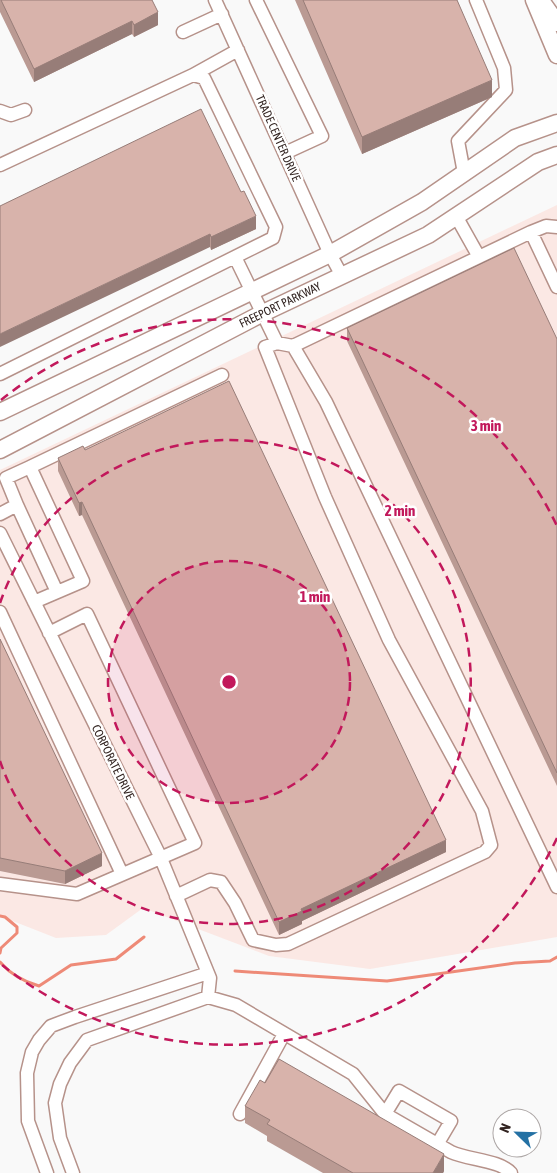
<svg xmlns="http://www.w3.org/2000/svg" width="557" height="1173" viewBox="0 0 557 1173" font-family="'Asap Condensed',sans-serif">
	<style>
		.built { fill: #fbe8e4 }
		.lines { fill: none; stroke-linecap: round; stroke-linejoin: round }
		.stream { stroke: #ee8a77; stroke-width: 3 }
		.minor-casing { stroke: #b6928a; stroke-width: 15 }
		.major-casing { stroke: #b6928a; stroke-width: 19 }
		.minor { stroke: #fff; stroke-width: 12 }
		.major { stroke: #fff; stroke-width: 16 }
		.wall { fill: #ba9a93 }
		.shaded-wall { fill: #977d78 }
		.building { fill: #d8b3ab; stroke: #977d78 }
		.ring { fill: none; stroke: #c2185b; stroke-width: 2.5; stroke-dasharray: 9 6 }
		.labels { text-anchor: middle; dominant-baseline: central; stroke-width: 5; stroke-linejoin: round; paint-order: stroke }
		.street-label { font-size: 12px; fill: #312320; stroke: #fff }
		.centre { fill: #c2185b; stroke: #fff; stroke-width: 2.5 }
		.ring-label { font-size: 15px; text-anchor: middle; font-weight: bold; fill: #c2185b; stroke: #fff; stroke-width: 5; stroke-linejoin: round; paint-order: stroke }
	</style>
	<rect width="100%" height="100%" fill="#f9f9f9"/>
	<path class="built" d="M557,205V937L370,969L269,956L143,908L106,935L56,938L0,916V470Z"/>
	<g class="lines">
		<path class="stream" d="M0,916L5,917L17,927V933L1,948L0,953
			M0,962C10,974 25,982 39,986L71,965L116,959L144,937
			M235,971L387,981L515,963L550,961L557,957"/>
		<g class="minor-casing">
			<path id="minor" d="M215,0L330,254L342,276
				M256,0L322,136L285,153
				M183,32L222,14
				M193,75L238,50
				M0,111L11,115L25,110
				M0,165L193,75L204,78L276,227L273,238L0,374
				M464,173L458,141L506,90L504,68L476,0
				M456,216L479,257
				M531,232L546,226L557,227
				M235,257L277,343
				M293,346L531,232L557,287
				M30,467L222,375
				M17,505L57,592
				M0,514L17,505L6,478L30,467L83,581L34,602
				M0,533L160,856L210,978L208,997
				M0,612L122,874
				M0,884L77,894L195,843L87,614L49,633
				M176,896L210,880L221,882L235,903L253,940L276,945L288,944L485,852L491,845L482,811L389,640L325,497L265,347L277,343L293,346L326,402L557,887
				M240,1114L284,1034
				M385,1114L399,1091L451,1121L438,1143
				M47,1173L28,1121L27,1073L32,1052L39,1040L51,1026L75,1017L208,973
				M73,1173L60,1138L55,1103L60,1084L70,1063L87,1040L208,997L236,1005L353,1074L385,1114L451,1152C468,1160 500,1160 511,1173"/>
		</g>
		<g class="major-casing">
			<path id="major" d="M534,0L557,55
				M542,2L557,23
				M0,412L330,254L422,202L515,138L557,123
				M0,450L261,314L428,235L538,162L557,155"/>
		</g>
		<use href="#minor" class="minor"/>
		<use href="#major" class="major"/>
	</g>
	<path class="wall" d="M0,0H152L158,25L134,37L132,34L34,82L0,12Z
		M295,0H457L492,97L362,154Z
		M0,206L256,229L211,250L210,247Z
		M347,328L557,339V786L347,341Z
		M85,450L446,852L302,921V924L279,935L82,515L79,516L58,471V458Z
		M0,639L102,866L65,884L0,871Z
		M245,1106L444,1171L443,1173H323L267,1141V1136L245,1123Z"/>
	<path class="shaded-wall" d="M158,12V25L134,37V25Z
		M132,21V34L34,82V69Z
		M492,80V97L362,154V137Z
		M256,216V229L211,250V237Z
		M210,234V247L0,347V334Z
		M82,502V515L79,516V503Z
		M446,840V852L302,921V924L279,935V922L301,909Z
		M102,853V866L65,884V871Z
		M444,1154V1171L443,1173H433Z"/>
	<path class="building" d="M1,0H152L158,12L134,25L132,21L34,69Z
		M303,0H457L492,80L362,137Z
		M201,109L241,192L244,191L256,216L211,237L210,234L0,334V206Z
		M514,248L557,339V773L347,328Z
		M229,381L446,840L301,909L302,911L279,922L82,502L79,503L58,458L83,446L85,450Z
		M0,639L102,853L65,871L0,858Z
		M279,1059L444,1154L433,1173H353L267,1124L270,1120L245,1106L260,1080L265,1083Z"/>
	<circle cx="229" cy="682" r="121" fill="#c2185b" fill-opacity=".12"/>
	<g class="ring">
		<circle cx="229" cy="682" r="121"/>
		<path d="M0 603A242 242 0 1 1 0 761"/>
		<path d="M557 838A363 363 0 0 1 1 964M1 400A363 363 0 0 1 557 526"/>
	</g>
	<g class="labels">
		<g class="street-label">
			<text transform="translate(278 138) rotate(66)">TRADE CENTER DRIVE</text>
			<text transform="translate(280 305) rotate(-26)">FREEPORT PARKWAY</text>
			<text transform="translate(113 762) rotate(64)">CORPORATE DRIVE</text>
		</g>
	</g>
	<circle cx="229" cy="682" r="8" class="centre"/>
	<g class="ring-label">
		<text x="486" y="431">3 min</text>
		<text x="400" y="516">2 min</text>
		<text x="315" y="602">1 min</text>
	</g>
	<g transform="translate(517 1133) rotate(293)"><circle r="24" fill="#ffffff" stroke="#ada7a6"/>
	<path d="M0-4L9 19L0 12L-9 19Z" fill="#2471a4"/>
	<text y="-8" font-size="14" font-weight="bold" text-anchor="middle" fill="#312320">N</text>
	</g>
</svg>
